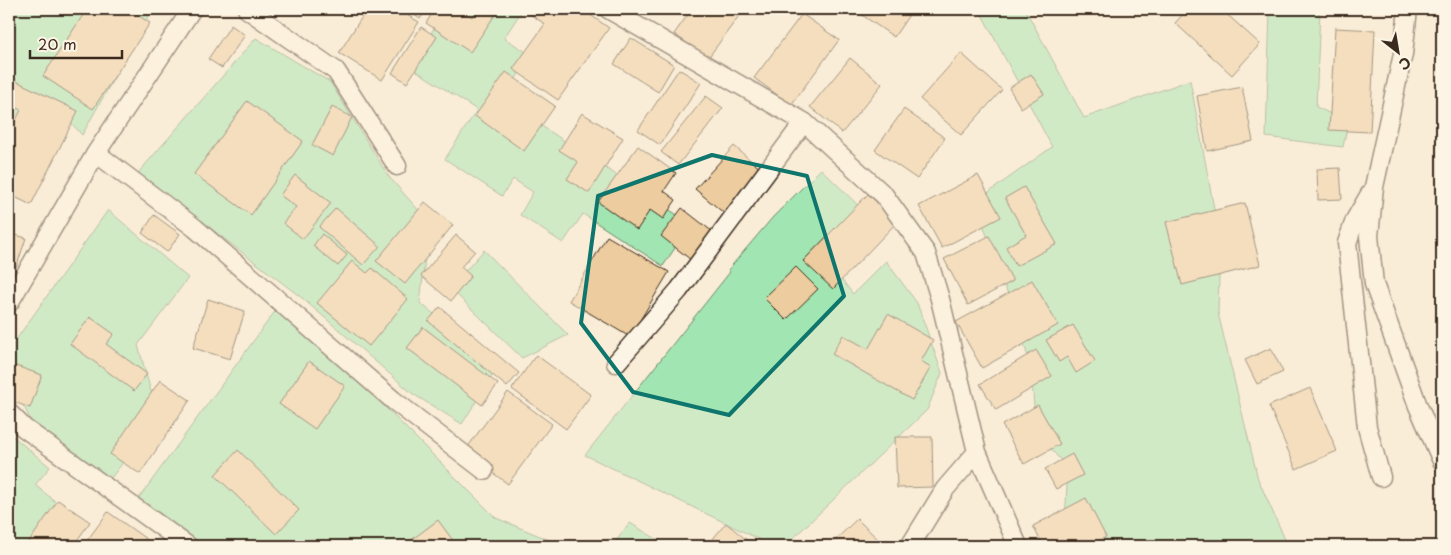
<svg xmlns="http://www.w3.org/2000/svg" width="1451" height="555" viewBox="0 0 1451 555" font-family="'Playpen Sans',sans-serif">
	<style>
		.green { fill: #a1e6b2; stroke: #6e8868 }
		.building { fill: #edcd9f; stroke: #3b2a1e }
		.lines { fill: none; stroke-linecap: round; stroke-linejoin: round }
		.lane-casing { stroke: #3b2a1e; stroke-width: 21 }
		.lane { stroke: #fcf5e5; stroke-width: 18 }
		.marked { fill: none; stroke: #0f766e; stroke-width: 4; stroke-linejoin: round }
	</style>
	<rect width="100%" height="100%" fill="#f9edd7"/>
	<filter id="ink" filterUnits="userSpaceOnUse"><feTurbulence type="fractalNoise" baseFrequency=".02" numOctaves="2"/><feDisplacementMap in="SourceGraphic" scale="10" xChannelSelector="R" yChannelSelector="G"/><feConvolveMatrix kernelMatrix="1 2 1 2 8 2 1 2 1" color-interpolation-filters="sRGB"/></filter>
	<g filter="url(#ink)">
		<path class="green" d="M9,9L152,10L82,135L62,113L9,81Z
			M447,9H523L504,38L531,55L502,100L691,224L663,266L583,214L563,243L520,215L533,192L513,179L502,196L445,159L477,110L409,66Z
			M979,9H1025L1084,118L1190,80L1220,241L1218,313L1258,479L1288,546H1068L1064,538L1068,468L1036,433L1031,367L1016,317L975,202L1052,147Z
			M1270,9H1320L1316,107L1348,122L1343,147L1266,137Z
			M256,38L330,82L389,177L429,222L420,303L499,365L462,424L413,394L302,298L138,173Z
			M9,93L29,102L9,146Z
			M821,169L868,215L823,256L853,294L886,261L917,303L942,373L927,410L785,546H773L585,455L730,272L728,270L773,217Z
			M108,210L188,278L138,345L158,417L111,478L31,421L14,386L13,344Z
			M484,250L568,335L522,358L450,288Z
			M279,306L332,354L496,518L564,546H205L139,498Z
			M9,433L50,467L35,485L73,516L48,546H9Z
			M630,523L668,546H612Z"/>
		<path class="building" d="M87,9H92L102,15L107,9H128L150,23L93,109L43,76Z
			M367,9H397L419,22L382,80L339,53Z
			M406,9H427L420,19Z
			M435,9H460L472,17L478,9H499L470,52L426,23Z
			M522,9H582L609,28L558,100L513,69L545,24Z
			M692,9H744L708,58L674,34Z
			M866,9H913L894,37L862,15Z
			M1188,9H1221L1260,44L1232,75L1175,23Z
			M802,14L839,40L791,105L754,78Z
			M231,25L245,35L222,68L208,59Z
			M421,27L437,37L407,83L392,73Z
			M1335,28L1375,30L1370,132L1329,130Z
			M631,38L674,65L658,92L614,64Z
			M961,53L1002,90L961,135L920,99Z
			M850,58L882,84L842,133L810,107Z
			M679,69L701,83L660,145L638,130Z
			M506,72L555,106L524,151L475,116Z
			M1031,74L1044,94L1021,108L1009,88Z
			M14,80L78,111L31,205L9,194V134L21,110L9,104V90Z
			M1242,87L1253,141L1207,151L1197,96Z
			M706,96L723,108L678,165L661,152Z
			M247,101L303,141L251,215L194,174Z
			M332,107L352,117L333,156L312,145Z
			M904,109L945,138L917,179L875,150Z
			M582,113L623,138L589,193L567,179L578,162L559,150Z
			M638,146L676,173L664,191L676,200L663,219L650,210L637,230L598,202Z
			M734,146L763,171L725,214L695,189Z
			M1340,168L1342,199L1318,200L1317,169Z
			M295,175L331,203L303,239L283,223L296,207L280,195Z
			M978,175L1001,217L942,248L919,206Z
			M1024,187L1057,244L1016,266L1006,247L1026,235L1005,198Z
			M868,194L897,222L833,289L803,261Z
			M425,202L453,225L405,284L376,261Z
			M1245,203L1260,265L1182,285L1166,222Z
			M336,208L380,246L363,265L319,227Z
			M682,208L718,236L696,264L661,236Z
			M154,215L180,234L167,252L142,233Z
			M9,233L26,238L9,289Z
			M322,234L347,255L338,266L313,246Z
			M456,235L475,251L461,267L471,276L451,301L421,276Z
			M607,236L669,272L630,337L569,301Z
			M989,236L1013,281L968,305L944,259Z
			M352,261L367,273L372,268L408,299L369,346L317,303Z
			M796,267L818,289L786,320L764,298Z
			M1032,280L1058,325L982,368L956,322Z
			M208,299L245,311L230,359L193,348Z
			M440,307L519,373L507,387L428,321Z
			M888,314L933,340L921,361L931,367L912,400L832,354L843,335L868,349Z
			M90,317L114,334L106,344L147,374L134,391L70,344Z
			M1073,325L1095,361L1076,373L1067,357L1059,362L1046,340Z
			M423,327L498,384L482,405L407,348Z
			M1271,348L1283,372L1257,384L1245,360Z
			M1036,350L1052,376L996,410L980,384Z
			M536,355L591,395L566,429L512,389Z
			M309,361L345,386L315,429L279,404Z
			M10,364L42,375L30,408L9,400Z
			M160,380L190,400L140,474L110,454Z
			M1310,388L1337,451L1296,469L1269,406Z
			M508,392L552,424L508,484L464,452Z
			M1038,405L1060,444L1024,464L1002,425Z
			M895,437H932L933,487L897,488Z
			M238,450L299,510L276,534L215,475Z
			M1072,454L1083,475L1056,489L1045,469Z
			M1086,498L1106,537L1088,546H1043L1033,526Z
			M58,500L90,522L73,546H26Z
			M108,512L156,546H83Z
			M857,519L885,546H829Z
			M438,520L457,546H408L406,544Z
			M726,523L754,546H707Z"/>
		<g class="lines">
			<g class="lane-casing">
				<path id="lane" d="M247,9L336,71L397,166
					M608,9L804,122L884,195L926,253L940,299L977,452L1018,546
					M1408,9L1403,54L1374,187L1369,236L1374,284L1418,406L1442,461
					M96,153L195,228L393,400L484,470
					M1370,194L1355,220L1347,243L1367,427L1381,477
					M9,303L96,153L192,9
					M616,363L679,290L804,122
					M9,413L24,428L188,546
					M910,546L945,489L977,452"/>
			</g>
			<use href="#lane" class="lane"/>
		</g>
	</g>
	<path d="M0 0H1451V555H0ZM712,155L807,176L844,296L729,415L633,392L581,323L598,196Z" fill="#f9edd7" fill-opacity=".55" fill-rule="evenodd"/>
	<path class="marked" d="M712,155L807,176L844,296L729,415L633,392L581,323L598,196Z"/>
	<rect width="1451" height="555" fill="none" stroke="#fcf5e5" stroke-width="30"/>
	<rect x="15" y="15" width="1421" height="525" fill="none" stroke="#3b2a1e" stroke-width="2" filter="url(#ink)"/>
	<g transform="translate(1398 52) rotate(149)" stroke="#fcf5e5" stroke-width="4" paint-order="stroke">
	<path d="M0-4L9 19L0 12L-9 19Z" fill="#3b2a1e"/>
	<text y="-8" font-size="14" font-weight="bold" text-anchor="middle" fill="#3b2a1e">С</text>
	</g>
	<path d="M30 50v8h92v-8" fill="none" stroke="#3b2a1e" stroke-width="2.5"/>
	<text x="38" y="50" font-size="15" fill="#3b2a1e" stroke="#fcf5e5" stroke-width="4" paint-order="stroke">20 m</text>
</svg>
